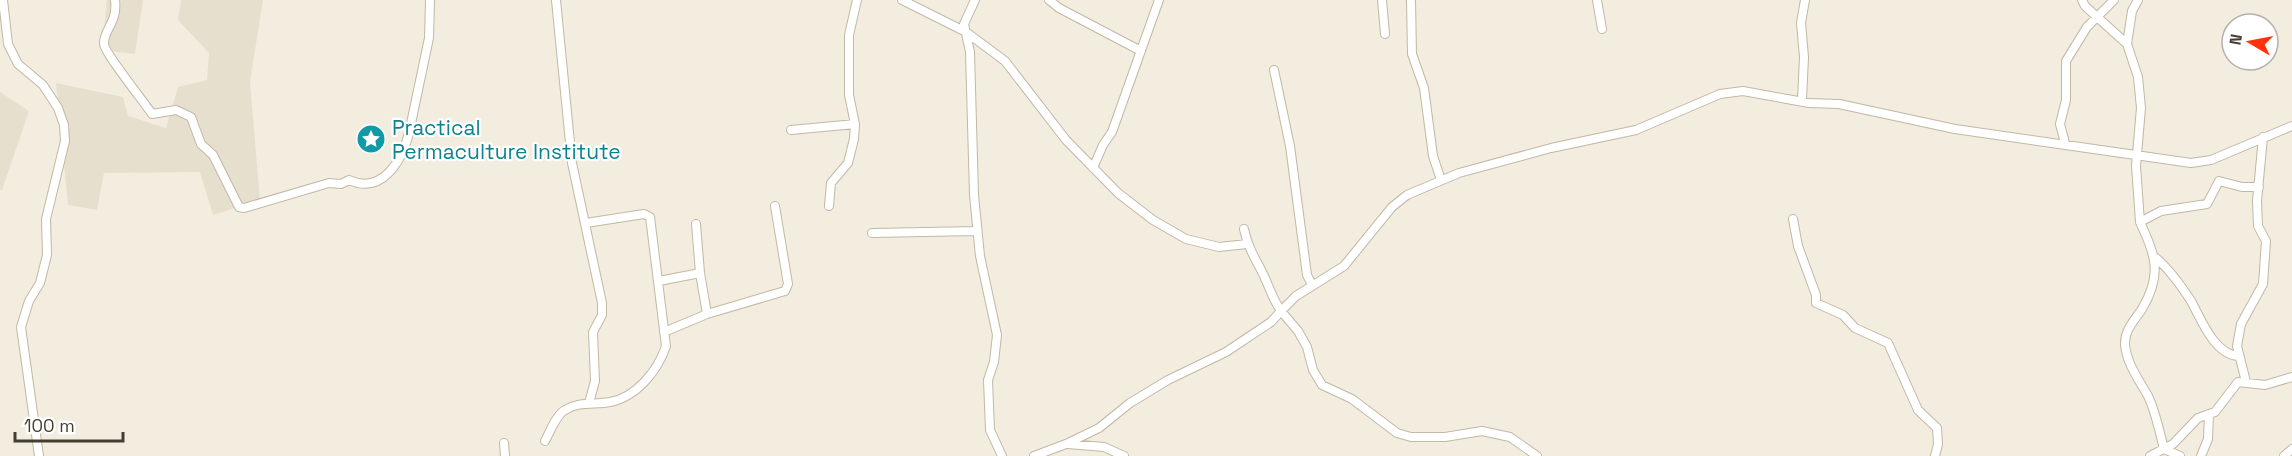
<svg xmlns="http://www.w3.org/2000/svg" width="2292" height="456" viewBox="0 0 2292 456" font-family="'Space Grotesk',sans-serif">
	<style>
		.residential { fill: #e7dfce }
		.lines { fill: none; stroke-linecap: round; stroke-linejoin: round }
		.minor-casing { stroke: #c1b8a5; stroke-width: 10 }
		.minor { stroke: #fff; stroke-width: 8 }
		.labels { text-anchor: middle; dominant-baseline: central; stroke-width: 4.5; stroke-linejoin: round; paint-order: stroke }
		.culture-label { font-size: 21px; fill: #0d838f; stroke: #fff; text-anchor: start }
	</style>
	<rect width="100%" height="100%" fill="#f3ede0"/>
	<path class="residential" d="M107,0H143L135,54L102,50Z
		M181,0H263L250,82L260,200L213,215L200,172L104,173L97,210L68,205L56,83L123,97L128,116L166,128L178,87L207,80L209,53L178,20Z
		M0,92L29,111L2,190H0Z"/>
	<g class="lines">
		<g class="minor-casing">
			<path id="minor" d="M3,0L8,44L18,64L43,85L58,108L64,125L65,141L46,219L47,255L40,283L29,301L21,327L39,456
				M115,0C118,23 103,30 104,44C104,52 144,102 152,114L176,110L191,117L201,144L213,155L239,207L244,208L329,183L341,184L349,180C382,195 402,161 409,133L429,38L430,0
				M556,0L572,163L602,303V315L593,332L595,381L589,403
				M902,0L966,32L1005,61L1066,140L1118,193L1153,220L1186,239L1219,247L1247,244
				M975,0L964,24L970,52L974,195L980,256L997,335L994,362L988,380L990,430L1002,456
				M1049,0L1059,8L1141,51
				M1382,0L1385,34
				M1411,0L1412,54L1424,88L1433,156L1441,180
				M1597,0L1602,29
				M2082,0L2085,6L2127,44L2138,77L2141,108L2136,166L2140,222
				M2127,44L2132,11L2138,0
				M1274,70L1290,146L1307,275L1312,285
				M1802,100L1804,57L1801,23L1805,0
				M791,130L855,124
				M2065,143L2060,124L2066,100V61L2087,27L2114,0
				M1093,168L1103,145L1112,132L1159,0
				M829,206L831,183L848,163L854,139L855,124L849,95V35L857,0
				M1793,219L1798,246L1816,295V303L1843,315L1855,328L1888,343L1918,410L1937,428L1938,444L1935,456
				M1244,229C1247,244 1253,255 1260,268C1268,282 1271,297 1281,311L1296,296L1344,266L1392,207L1407,195L1459,173L1551,148L1636,130L1720,94L1743,91L1809,103L1839,104L1955,129L2191,163L2211,160L2292,126
				M872,233L977,231
				M2156,258C2169,269 2182,287 2191,301C2201,319 2214,354 2238,356
				M659,281L700,273
				M707,314L785,291L788,284L775,206
				M664,332L707,314L700,273L696,224
				M2246,382L2237,346L2241,324L2263,284L2266,241L2258,226L2257,201L2263,137
				M545,441C550,432 556,415 565,410C580,401 594,405 610,402C637,397 658,370 666,346L650,217L644,214L586,223
				M504,443L505,456
				M1068,444L1104,447L1124,456
				M1034,456L1066,444L1099,428L1130,403L1168,380L1226,352L1271,322L1281,311L1298,331L1307,347L1313,370L1322,385L1352,399L1397,433L1411,437H1445L1482,431L1510,437L1537,456
				M2150,456L2173,444L2198,418L2215,412L2238,382L2265,385L2292,377
				M2180,456L2164,449C2160,433 2155,410 2148,396C2139,380 2127,364 2125,345C2124,330 2135,320 2142,309C2163,274 2155,255 2140,222L2161,211L2207,204L2219,181L2242,187H2259
				M2201,456L2208,439L2209,414
				M2284,456L2292,449"/>
		</g>
		<use href="#minor" class="minor"/>
	</g>
	<defs>
		<g id="sight-disc" transform="scale(1.5)"><circle r="9.5" fill="#0f9aa8" stroke="#fff"/><path d="M0-6L1.8-2.2L6-1.7L2.9 1.2L3.7 5.4L0 3.3L-3.7 5.4L-2.9 1.2L-6-1.7L-1.8-2.2Z" fill="#fff"/></g>
	</defs>
	<g fill-rule="evenodd">
		<use href="#sight-disc" x="371" y="139"/>
	</g>
	<g class="labels">
		<g class="culture-label">
			<text x="392" y="127">Practical<tspan x="392" dy="24">Permaculture Institute</tspan></text>
		</g>
	</g>
	<g transform="translate(2250 42) rotate(280)"><circle r="28" fill="#ffffff" stroke="#b4b1ad" stroke-width="1.5"/>
	<path d="M0-4.5L10 22L0 15L-10 22Z" fill="#ff320b"/>
	<text y="-9" font-size="16" font-weight="bold" text-anchor="middle" fill="#443d31">N</text>
	</g>
	<path d="M15 432v9h108v-9" fill="none" stroke="#443d31" stroke-width="3"/>
	<text x="24" y="432" font-size="18" fill="#443d31" stroke="#ffffff" stroke-width="4.5" paint-order="stroke">100 m</text>
</svg>
